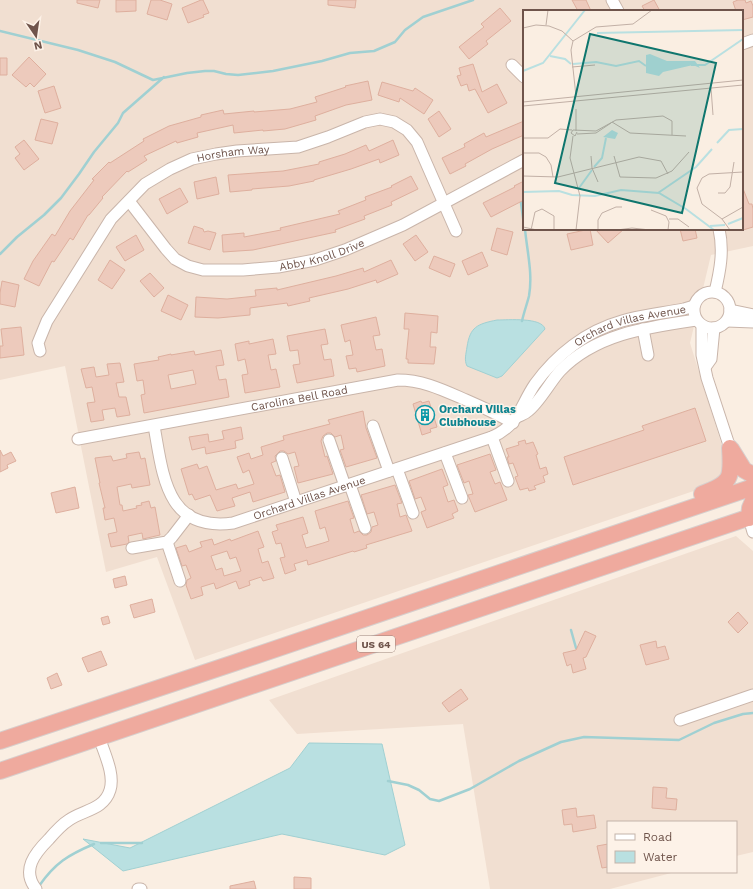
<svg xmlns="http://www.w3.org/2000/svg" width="753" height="889" viewBox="0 0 753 889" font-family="'Work Sans',sans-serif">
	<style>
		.residential { fill: #f1dfd1; fill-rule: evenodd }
		.water { fill: #b9e0e1; stroke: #a0d0d2 }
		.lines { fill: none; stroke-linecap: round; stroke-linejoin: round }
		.stream { stroke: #a0d0d2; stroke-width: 2.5 }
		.building { fill: #edcabc; stroke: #deaf9e; fill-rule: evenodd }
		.minor-casing { stroke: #c9b5aa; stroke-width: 13 }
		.highway-casing { stroke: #d7cfcd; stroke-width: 18 }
		.minor { stroke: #fff; stroke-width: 11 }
		.highway { stroke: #efaa9e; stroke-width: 16 }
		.labels { text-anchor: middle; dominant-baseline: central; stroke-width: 3; stroke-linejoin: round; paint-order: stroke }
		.shield { fill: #fdf2e8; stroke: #9a837a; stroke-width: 1 }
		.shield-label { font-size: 10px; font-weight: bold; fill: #6f544b }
		.street-label { font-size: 11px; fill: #6f544b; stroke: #fdf2e8 }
		.culture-label { font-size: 11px; font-weight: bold; fill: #0d838f; stroke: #fdf2e8; text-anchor: start }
		.inset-river { fill: none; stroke: #b9e0e1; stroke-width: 2 }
		.inset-road { fill: none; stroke: #c2b0a6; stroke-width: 1 }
		.view { fill: #0f766e; fill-opacity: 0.15; stroke: #0f766e; stroke-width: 2 }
		.inset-edge { fill: none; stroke: #6f544b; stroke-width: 2 }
	</style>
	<rect width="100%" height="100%" fill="#faeee2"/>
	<path class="residential" d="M0,0H753V246L711,255L690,343L732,478L195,660L157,557L106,572L65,366L0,380ZM524,11H742V229H524Z
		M736,536L753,551V852L736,856V822H608V872H675L610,889H490L463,724L297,734L269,700Z"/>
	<path class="water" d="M497,320C508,320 542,317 545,329L502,376L497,378L467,366C464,360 466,354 467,347C470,327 477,324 497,320Z
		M309,743L382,744L405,845L385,855L282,834L123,871L83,839L130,848L290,768Z"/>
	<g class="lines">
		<path class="stream" d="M0,31L78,50L115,62L153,80L187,73L205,71H214L226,74L238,75L273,71L322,61L350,53L374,51L395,42L405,30L423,17L473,0
			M524,198L521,203L524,225
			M0,254L17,237L44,215L61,198L79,174L94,152L118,123L123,113L164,77
			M522,321C524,312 527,304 529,296C533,274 527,251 525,229
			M571,630L576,648
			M388,781L408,785L419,790L430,799L439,801L470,789L519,761L561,742L584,737L679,740L714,723L743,714L753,713
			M101,843H142
			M39,886C55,863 68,855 94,844"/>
	</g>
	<path class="building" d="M77,0H100L98,8L77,3Z
		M116,0H136V11L116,12Z
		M151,0H160L172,4L167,20L147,14Z
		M201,0H203L209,13L203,15L204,17L188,23L182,8Z
		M328,0H356L355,8L328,5Z
		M572,0H586L591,11H578Z
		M654,0L660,11H645L642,6Z
		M738,0H745L746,3L751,1L753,6V17L742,20V11H736L733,2Z
		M500,8L511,21L486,41L488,44L469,59L459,47L484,27L481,24Z
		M29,57L46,74L34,87L30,83L26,87L12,75Z
		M0,58H7V75H0Z
		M473,64L482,92L497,84L507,103L488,113L475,89L469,91L467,84L461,86L457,76L461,75L459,68Z
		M368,81L372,100L346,105L315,116L316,120L285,129L263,131V130L234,133L233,125L197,133L198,137L177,143L176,141L144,156L147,160L128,172L127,171L102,197L103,198L89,215H88L73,240L70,238L54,262L52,261L39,286L24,279L33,261L52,234L55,236L70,211L94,180L92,179L109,162L110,163L144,141L143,139L169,126L201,117V115L223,110L224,114L254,111V112L290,109L317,102L315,97L346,87L345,86Z
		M382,82L413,91L415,88L433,100L424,114L400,98L399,102L378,95Z
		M54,86L61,108L45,113L38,91Z
		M439,111L451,129L439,137L428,119Z
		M41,119L58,123L52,144L35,140Z
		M524,121V135L492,149L465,164L466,166L450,174L442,158L465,147L464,144L484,133L486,137Z
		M24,140L39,159L24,170L15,158L20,154L15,147Z
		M393,140L399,155L380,163L379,159L351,169L314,180V181L289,186L252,189V190L230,192L228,175L283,171L319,164V162L345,154L366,145L369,151Z
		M411,176L418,189L391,202L392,205L364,216L365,219L335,230L336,232L253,250L223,252L222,235L244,233V237L281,230L280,228L340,214L338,211L366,200L365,197L392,187L391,186Z
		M216,177L219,194L197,199L194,182Z
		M524,181V200L491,217L483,203L515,187L514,186Z
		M742,186L749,204H752L753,209V227L743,230L742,224Z
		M180,188L188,202L167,214L159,199Z
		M194,226L203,229L204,232L208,231L216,233L210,250L188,243Z
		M497,228L513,232L507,255L491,250Z
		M590,229L593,245L571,250L567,234Z
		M595,229H624L608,243Z
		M680,229H695L697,238L683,241Z
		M136,235L144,250L125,261L116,247Z
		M416,235L428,252L415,261L403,244Z
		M482,252L488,266L468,275L462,261Z
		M434,256L455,264L450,277L429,268Z
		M110,260L125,270L112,289L98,280Z
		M391,260L398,274L377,283L376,280L348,289L309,298L310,301L288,306L287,303L250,308V315L218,318L195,317L196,297L227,299L256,296L255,290L277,288V290L336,276L363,268L364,272Z
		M150,273L164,288L154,297L140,281Z
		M2,281L19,285L15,307L0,304V293Z
		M168,295L188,305L181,320L161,311Z
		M405,313L438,316L437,333L431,332L430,347H436L434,364L408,363V359H406L409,329H404Z
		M376,317L380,335L373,336L376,350L382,349L385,366L357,372L356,368L349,369L346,356L353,355L350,340L345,342L341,325Z
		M21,327L24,355L0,358V346H3L1,329Z
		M325,329L328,344L321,345L324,360L331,359L334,376L297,383L293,365L300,364L298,350L290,351L287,336Z
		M273,339L276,354L268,355L271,370L276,369L280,387L245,393L242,375L248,374L245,359L238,361L235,344L249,341V344Z
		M221,350L224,365L216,366L219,380L226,379L229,397L144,413L141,395L145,394L143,380L137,381L134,364L159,360L158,357L171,354V355L194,351L195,355ZM193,370L196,384L171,389L168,375Z
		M120,363L124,382L116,383L119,397H126L130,415L117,417L115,408L102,410L104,420L91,422L87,403L95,402L92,387L86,388L81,369L94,367L96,377L109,375L107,364Z
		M421,401L422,403L429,401L437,427L430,429L431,432L422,435L413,404Z
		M695,408L706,441L573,485L564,457L644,430L642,426Z
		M363,411L366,428L377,458L346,467L340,450L344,449L341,435L335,437L331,433H327L323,436L321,441L325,457L327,456L333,474L298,483L294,467L299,466L295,452L288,454L284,451H280L275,456L276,461L271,463L276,476L280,475L285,492L253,502L250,492L232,498L235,506L217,511L210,495L195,500L192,494L189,495L181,469L197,464L199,469L207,466L216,490L236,484L238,489L254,484L249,470L243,473L237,457L249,453L251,459L263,455L261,447L284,440L283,436L330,424L328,420Z
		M241,427L243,439L235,441L236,448L206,454L205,447L192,450L189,437L208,434L209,442L224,439L222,431Z
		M525,440L526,444L533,442L538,454L536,455L540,469L546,467L548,474L543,476L545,482L534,486L536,489L529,491L528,488L520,490L515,477L518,476L513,463L509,464L507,457H509L506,449L519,445L518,442Z
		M0,450L3,456L11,452L16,461L7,465L8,468L0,472Z
		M139,452L141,459L145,458L150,485L132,488L131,484L117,487L120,505H122L123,511L137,508L136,506L142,505L141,503L149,501L151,508L155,507L160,535L143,539L142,533L128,536L129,542L127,544L111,547L108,534L117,532L114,518L105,520L103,508H105L99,483H100L95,458L111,456L113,461L127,458L126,454Z
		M490,454L496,470L490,472L495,484L500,482L507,500L475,512L468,495L473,494L469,481L464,483L457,465Z
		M442,469L448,485L443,487L448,502L454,500L458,511L452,514L454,518L427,528L421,512L426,510L421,497L415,499L409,481Z
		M395,485L402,503L397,504L400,517L406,515L412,531L366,545L367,548L354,552L353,551L308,565L307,560L294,564L296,570L285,574L280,558L285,557L281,543L276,544L272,532L278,530L276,525L303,517L308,533L302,535L306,548L323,543L329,541L325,527L320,529L315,511L348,501L354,518L350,519L354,533L359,531L363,535H367L371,532L372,527L378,525L374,512L367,514L361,495Z
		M75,487L79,508L56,513L51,493Z
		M258,531L264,547L258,549L262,563L268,561L274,578L263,581L261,577L249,581L250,585L239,589L236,581L216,589L214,583L201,587L203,595L191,599L186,585L187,580L191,578L186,565L182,566L176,548L186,545L189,552L202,547L200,542L212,539L214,545L230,539L231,541ZM227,551L230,559L236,557L241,571L224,576L222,568L216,570L211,556Z
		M125,576L127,585L115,588L113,579Z
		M152,599L155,612L134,618L130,605Z
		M738,612L748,623L738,633L728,622Z
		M108,616L110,623L103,625L101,618Z
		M585,631L596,636L586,657L583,658L586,669L573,673L571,664L567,666L563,653L576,650Z
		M656,641L657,648L665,646L669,659L646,665L640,645Z
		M101,651L107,665L88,672L82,658Z
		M57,673L62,685L51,689L47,678Z
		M461,689L468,699L449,712L442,703Z
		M653,787L667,788L666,798L677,799L676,810L652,808Z
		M576,808L577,817L594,815L596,828L573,832L572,824L564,825L562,810Z
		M608,844V867L602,868L597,846Z
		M294,877L311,878V889H294Z
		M254,881L256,889H230V886Z"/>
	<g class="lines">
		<g class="minor-casing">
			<g id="minor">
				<path d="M612,0L618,11"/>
				<path d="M742,44L753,40"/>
				<path d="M512,65L524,77"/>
				<path id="s1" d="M129,201L166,249L175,259L188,266L203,270H243L278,267L315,260L345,250L403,225L524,160"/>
				<circle cx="712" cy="310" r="18"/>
				<path d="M715,292C720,271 724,251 719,229"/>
				<path d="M730,310L753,315"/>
				<path d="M727,321L753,322"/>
				<path d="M702,326V355L707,378L730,448"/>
				<path d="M643,329L648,355"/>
				<path id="s2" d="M40,351L38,343L47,321L111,219L145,184L170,169L192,159L216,154L237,151L298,147L328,137L365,122L380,119L394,122L407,130L417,142L456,231"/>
				<path d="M706,366L711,359L714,328"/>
				<path d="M517,417C521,415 525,414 528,411C539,403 550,382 560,371C595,334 648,327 696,320"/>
				<path id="s3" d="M154,426C163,475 166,532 233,523L492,437C519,425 520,406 535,384C556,355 586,331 622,321C642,315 664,313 684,309L694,306"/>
				<path d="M373,426L389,471"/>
				<path d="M492,437L508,481"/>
				<path id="s4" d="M78,439L398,380C423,380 443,390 466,400C482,407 498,414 513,423"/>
				<path d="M329,440L345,486"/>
				<path d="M445,453L462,498"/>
				<path d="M282,458L296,502"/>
				<path d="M397,469L413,513"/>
				<path d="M350,485L365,528"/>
				<path d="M749,518L753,532"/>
				<path d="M167,542L180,581"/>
				<path d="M132,548L167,542L172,537L189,515"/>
				<path d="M680,720L753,695"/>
				<path d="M36,889C21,870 35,853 49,839C55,832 61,825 69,820C83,810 104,810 110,790C115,774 104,753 99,737"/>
				<path d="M138,889H141"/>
			</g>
		</g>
		<g class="highway-casing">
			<path id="highway" d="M731,449L744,470L753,475
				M702,494C732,483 732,478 730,448
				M749,518L750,508L753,501
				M0,741L237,662L753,487
				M0,771L753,516"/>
		</g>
		<use href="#minor" class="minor"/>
		<use href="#highway" class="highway"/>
	</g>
	<defs>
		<g id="building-ring" transform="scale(1)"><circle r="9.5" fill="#fdf2e8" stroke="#0f9aa8" stroke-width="1.5"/><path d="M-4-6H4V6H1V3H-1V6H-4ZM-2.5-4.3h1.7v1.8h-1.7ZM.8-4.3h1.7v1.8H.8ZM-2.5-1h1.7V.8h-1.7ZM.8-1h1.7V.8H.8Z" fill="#0f9aa8"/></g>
	</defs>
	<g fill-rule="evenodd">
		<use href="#building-ring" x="425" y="415"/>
	</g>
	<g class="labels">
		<rect class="shield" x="357" y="636" width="38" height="16" rx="3"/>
		<g class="shield-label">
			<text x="376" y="644">US 64</text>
		</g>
		<g class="street-label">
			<text stroke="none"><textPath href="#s2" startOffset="296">Horsham Way</textPath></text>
			<text stroke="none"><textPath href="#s1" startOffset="225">Abby Knoll Drive</textPath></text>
			<text stroke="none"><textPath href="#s3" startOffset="603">Orchard Villas Avenue</textPath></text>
			<text stroke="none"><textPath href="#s4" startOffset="225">Carolina Bell Road</textPath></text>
			<text stroke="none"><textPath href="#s3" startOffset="225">Orchard Villas Avenue</textPath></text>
		</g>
		<g class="culture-label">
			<text x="439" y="409">Orchard Villas<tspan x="439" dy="13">Clubhouse</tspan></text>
		</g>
	</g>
	<g transform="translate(523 10)">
		<rect width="220" height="220" fill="#faeee2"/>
		<path d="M127,44L144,51H172L177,58L170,55L140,62L136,66L123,63V45ZM89,120L95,123L92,129L80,127Z" fill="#b9e0e1"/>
		<path class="inset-river" d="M74,23L220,20M27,46L42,49L48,54M50,54L73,52L93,56L116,51L123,56M168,55H182L220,29M0,61L20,53L62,0M194,133L206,120L220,119M71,157L79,148L83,128M56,178L69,160M0,182L36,181L49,185L72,186L98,180L136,183L163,199L191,220M135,183L173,157L189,139M205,214L220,208M187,216L202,215"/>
		<path class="inset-road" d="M23,15L25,0M0,18L13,15L26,16L39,21L50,31M49,57L72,55M188,78L190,105M53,86L48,40L50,31L73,17L110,14L129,0M0,92L220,70M0,96L220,75M89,112L107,123L163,126M53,121V99M54,122L52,126L48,123L50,120L73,121L93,110L140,106L149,111V125M54,124L73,123L88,113M50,126L47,148L57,186L53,220M0,128H25L37,119L49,120M0,143H16L23,147L28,155L30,167M68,146L69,158L75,172M91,146L97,167L133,168L149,161L166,142M0,166L35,167L116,147L138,151L145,164M195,183H202L207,177L211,152M128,200L143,206L146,212L145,220M146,209H155L166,217M199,209L220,197M0,217L14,220M8,220L12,202L19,199L31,206V220M75,220V210L79,203L93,197H99M94,220L109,218L127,220M207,220L199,209L179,194L174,178L179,168L186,164L220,162"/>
		<path class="view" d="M67,24L193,53L159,203L32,173Z"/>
		<rect width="220" height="220" class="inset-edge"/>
	</g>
	<rect x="607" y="821" width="130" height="52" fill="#fdf2e8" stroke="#c4b3a9"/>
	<rect x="615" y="834" width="20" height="6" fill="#ffffff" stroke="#c4b3a9"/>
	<text x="643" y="841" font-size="12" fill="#6f544b">Road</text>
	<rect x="615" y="851" width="20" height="12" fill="#b9e0e1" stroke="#c4b3a9"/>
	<text x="643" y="861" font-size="12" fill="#6f544b">Water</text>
	<g transform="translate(36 36) rotate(167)" stroke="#fdf2e8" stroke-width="3" paint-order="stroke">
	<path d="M0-3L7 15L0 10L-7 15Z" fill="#6f544b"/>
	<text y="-6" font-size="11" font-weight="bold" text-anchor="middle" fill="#6f544b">N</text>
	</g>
</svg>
